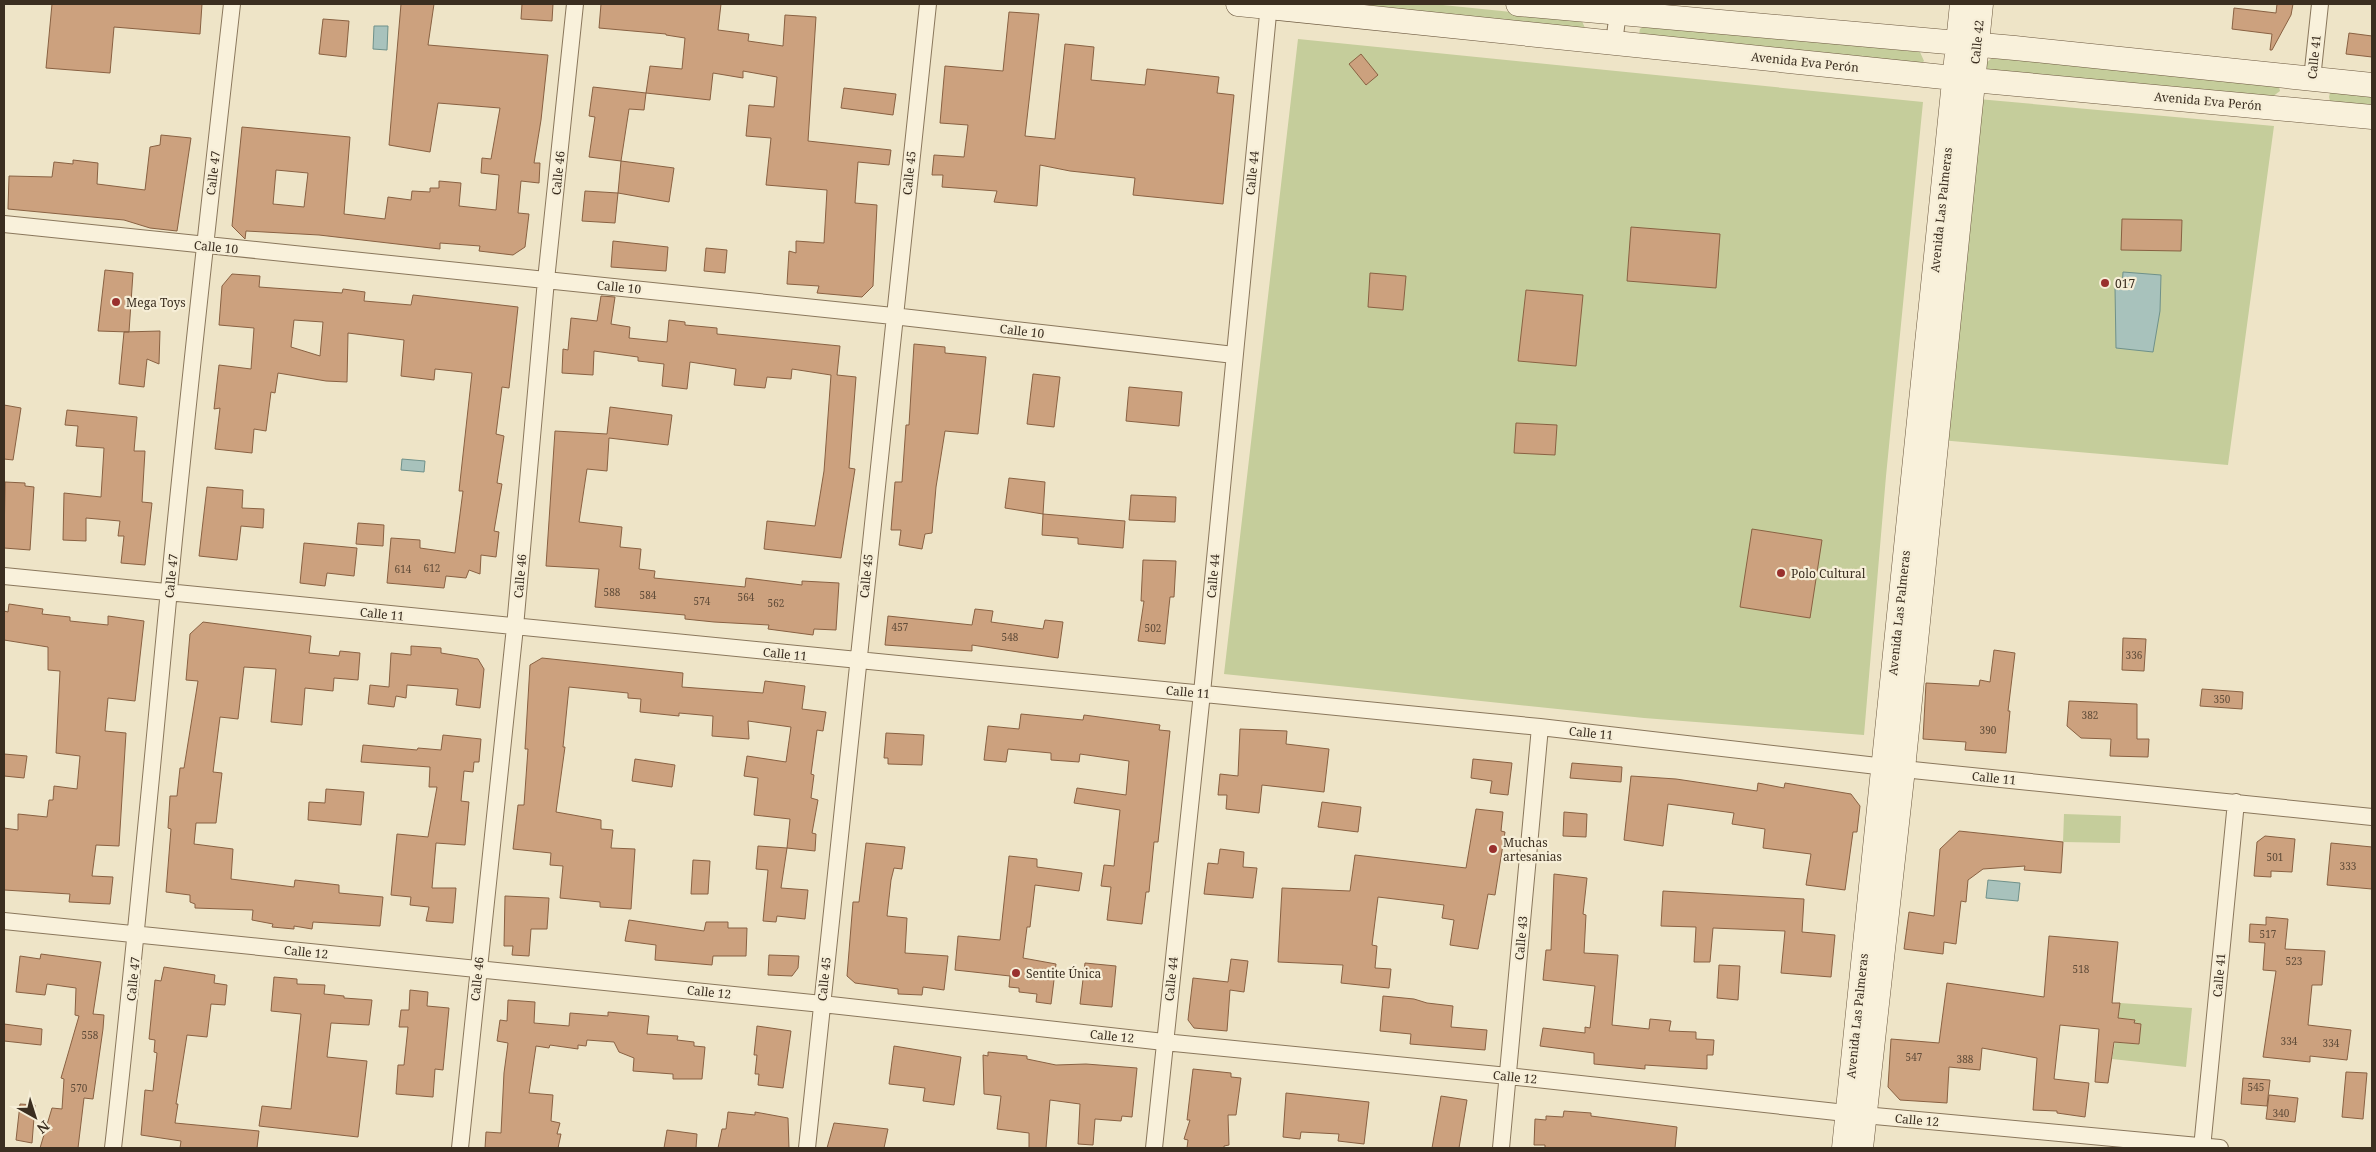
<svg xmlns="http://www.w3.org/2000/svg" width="2376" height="1152" viewBox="0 0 2376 1152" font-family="'Noto Serif',serif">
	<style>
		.green { fill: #c5cd9b }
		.water { fill: #a8c2bc; stroke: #6f918a }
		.building { fill: #cca17e; stroke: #896142; fill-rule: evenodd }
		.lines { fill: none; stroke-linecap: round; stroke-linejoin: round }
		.minor-casing { stroke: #8a775c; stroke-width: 18 }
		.secondary-casing { stroke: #6c583f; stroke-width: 25 }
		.minor { stroke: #f9f1db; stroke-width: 16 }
		.secondary { stroke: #f9f1db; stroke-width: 24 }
		.poi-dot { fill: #99302d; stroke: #f6eed7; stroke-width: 2 }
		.labels { text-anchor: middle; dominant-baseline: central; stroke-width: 4.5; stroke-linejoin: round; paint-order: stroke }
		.number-label { font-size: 10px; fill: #5f4b38 }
		.street-label { font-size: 12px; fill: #3b2e20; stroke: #f6eed7 }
		.poi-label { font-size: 12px; fill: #3b2e20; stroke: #f6eed7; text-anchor: start }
	</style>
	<rect width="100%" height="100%" fill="#eee4c7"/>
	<path class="green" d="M1313,4H1433L1581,19L1585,28L1582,31Z
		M1646,25L1920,52L1924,61L1921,64L1639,34L1640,29Z
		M1298,39L1923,102L1886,476L1864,735L1644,718L1224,674Z
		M1992,58L2276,84L2279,87L2280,91L2272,97L1990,73L1986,69V63Z
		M2337,90L2372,94V108L2330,101L2329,97L2330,93Z
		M1978,99L2274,126L2228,465L1940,440Z
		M2064,814L2121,816L2120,843L2063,842Z
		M2120,1003L2192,1008L2186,1067L2112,1059L2115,1042L2139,1044L2141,1024L2134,1023L2135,1020L2118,1018Z"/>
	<path class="water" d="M374,26H388L387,50L373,49Z
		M2123,272L2161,275L2160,311L2153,352L2116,348L2115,288H2122Z
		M402,459L425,461L424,472L401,470Z
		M1988,880L2020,883L2018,901L1986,898Z"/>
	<path class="building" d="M52,4H202L200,34L114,27L110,73L46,68Z
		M401,4H434L428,45L548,55L541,120L534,163H540L539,183L521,181L518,213L529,214L525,247L513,255L479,251L480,246L440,243V249L319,235L246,231L245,239L232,226L242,127L350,137L344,214L385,219L388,197L411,200L412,191L430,192V188H439V181L461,183L459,206L496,210L499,175L481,173L482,158L491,159L500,108L438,103L430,152L389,145ZM276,170L308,173L304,207L273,204Z
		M522,4H553L552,21L521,19Z
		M601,4H721L718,30L749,34L748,41L783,46L785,15L816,17L808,141L891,150L889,165L858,162L855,203L877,205L873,286L862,297L817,293L819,286L787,284L789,251L796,253V241L824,243L827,190L766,185L771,138L746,136L749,105L774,107L777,77L743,71V78L713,73L710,100L646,93L650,66L682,69L685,38L666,35V34L599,28Z
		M2277,4H2293L2291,15L2272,50H2270L2272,34L2232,29L2234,8L2276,13Z
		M1009,12L1039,14L1025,136L1055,139L1065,44L1094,47L1091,80L1145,85L1147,69L1219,77L1217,93L1234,95L1223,204L1133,195L1135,178L1070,171L1040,165L1037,206L994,202L997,191L942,187L943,175H932L934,155L964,157L968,125L940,123L945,66L1003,71Z
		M323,19L349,21L346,57L319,54Z
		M2349,33L2372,36V57L2346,54Z
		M1361,54L1378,75L1366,85L1349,64Z
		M593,87L646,93L644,110L629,109L621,161L589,157L595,117L589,116Z
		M844,88L896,94L893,115L841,108Z
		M161,135L191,138L177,231L150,228L124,220L8,209L9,176L52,177L54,162L73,164V160L98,163L97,184L145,190L150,147L160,145Z
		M621,161L674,168L669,202L618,193Z
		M585,191L618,193L615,223L582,221Z
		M2122,219L2182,220L2181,251L2121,250Z
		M1631,227L1720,234L1716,288L1627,281Z
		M613,241L668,247L666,271L611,267Z
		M706,248L727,250L725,273L704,271Z
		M105,270L133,273L129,332L98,331Z
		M1370,273L1406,276L1403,310L1368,307Z
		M232,274L260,276L259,287L342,293L343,289L365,292L364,301L411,305L413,295L518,307L509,388L502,387L496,434L504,436L497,483L502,484L494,531L499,532L496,557L481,555L480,574L469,570L466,578L446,576L444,588L387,583L391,538L420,540V548L455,553L463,491H459L472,373L435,369L434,380L401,376L404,340L348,333L347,382L326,381L278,373L275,393L271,392L266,431L254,429L252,453L215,449L220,408L214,409L219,365L251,369L254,328L219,325L222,286ZM294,320L323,322L320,356L291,347Z
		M1526,290L1583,295L1576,366L1518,361Z
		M601,296L615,297L611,324L630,327L629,338L667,342L669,320L685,322V325L717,328V334L840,346L837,375L856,377L849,468L855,469L841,558L764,549L767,521L815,526L824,471L831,375L792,369L791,379L767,377L765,388L734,385L736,369L690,362L687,389L662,386L664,364L638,361V357L594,351L593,375L562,373L563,349L568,350L571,318L597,321Z
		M160,331L159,364L147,359L144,387L119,384L124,332Z
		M914,344L945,347V353L986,357L978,434L945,431L936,487L932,533L925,534L922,549L899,545L901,530H891L895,482H902L906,425H909Z
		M1033,374L1060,377L1054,427L1027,424Z
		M1129,387L1182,392L1179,426L1126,421Z
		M4,405L21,408L13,460L4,459Z
		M610,407L672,415L668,445L609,438L607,471L587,469L579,522L622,527L620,547L641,549L639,569L655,571L654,578L745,587L746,578L802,585V581L839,583L836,630L814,629L813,635L768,629L769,625L714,622L685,619V615L595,607L599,569L546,566L555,431L607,434Z
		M67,410L137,417L134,451H145L142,502L152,503L145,565L121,563L124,536H118L120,521L86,518V541L63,540L64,493L101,497L104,448L76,446L78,426L65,425Z
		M1516,423L1557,425L1555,455L1514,453Z
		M1009,478L1045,482L1043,514L1005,508Z
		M5,482L25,483V486L34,487L30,550L4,548Z
		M207,487L243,490L242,508L264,509L263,528L241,526L237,560L199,556Z
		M1131,495L1176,497L1175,522L1129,520Z
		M1043,514L1125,521L1123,548L1078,544V538L1042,535Z
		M358,523L384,525L383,546L356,544Z
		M1752,529L1822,540L1810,618L1740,607Z
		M304,543L357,548L354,576L327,573L325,586L300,583Z
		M1143,560L1176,561L1174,597H1170L1165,644L1138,641L1144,601H1141Z
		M9,604L43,609L42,614L70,617V621L108,625V616L144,621L135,701L108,698L105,731L126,733L119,846L96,845L92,876L113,877L110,904L69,902L70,894L4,890V828L18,830V814L47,817L49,800H53L54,786L77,789L80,756L56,753L60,671L48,670V647L4,640V611L8,612Z
		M975,609L993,611L991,622L1043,629L1045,620L1063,622L1058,658L972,645V651L885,645L888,616L972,625Z
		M203,622L311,636L309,653L339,656L340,651L360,653L358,680L334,678L333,691L305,688L302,725L271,722L276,669L244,667L238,719L220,717L213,772L222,773L216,823H196L194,844L233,849L231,879L294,887L295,880L339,885V893L383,897L380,926L313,922L312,929L294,926V929L272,927L273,924L252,920L253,910L195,908V904L190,902V895L166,892L171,829L168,828L170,796H177L180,768H184L198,681L186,680L190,634Z
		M2123,638L2146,639L2144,671L2122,670Z
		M411,646L441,648V653L478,659L484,669L480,708L456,705L458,689L407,685L406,698L396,696L394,707L368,704L370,685L389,687L391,653L411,655Z
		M1994,650L2015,653L2008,711H2010L2006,753L1965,750L1966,742L1923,739L1926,683L1979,686L1980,680L1990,682Z
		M542,658L683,673L682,687L763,693L765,681L805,686L802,709L826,712L823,731L817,730L811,774L814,775L811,798L818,800L812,833L816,834L815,851L787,848L790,819L754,815L758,778L744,776L747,756L786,762L791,727L748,721L749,739L712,736L713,716L679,713V716L640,712L641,699L628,698V693L569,687L563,747H565L556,812L601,820V829L613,830L611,848L635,849L631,909L600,907V902L560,898L563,866L550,865L551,853L513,849L518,805H524L528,749H525L530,665Z
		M2202,689L2243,692L2242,709L2200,706Z
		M2069,701L2137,704V739H2149L2148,757L2110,756L2111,739L2081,738L2067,726Z
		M1021,714L1083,720L1084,715L1160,725L1159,730L1170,731L1158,842H1154L1149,892H1146L1142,924L1107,920L1111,887L1101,886L1104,865L1114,866L1120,810L1074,803L1077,788L1126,795L1129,761L1080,754L1079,762L1051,760V753L1008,749L1006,762L984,760L988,726L1019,729Z
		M1240,729L1287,731L1286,744L1329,749L1324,792L1262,785L1259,813L1226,809L1227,795H1218L1220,774L1238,776Z
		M886,733L924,735L922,765L888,764V758H884Z
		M443,735L481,739L479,762H474L473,772L464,771L461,801L469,802L465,845L436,843L432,888H456L453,923L426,921L429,907L410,905L411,897L391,895L397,834L428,837L437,787H429L430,767L361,762L363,745L417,750L418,748L441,750Z
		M4,754L27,756L24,778L4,776Z
		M635,759L675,765L672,787L632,781Z
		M1473,759L1512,763L1508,795L1490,793L1492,781L1471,778Z
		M1572,763L1622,767L1621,782L1570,778Z
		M1631,776L1676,779L1757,791L1758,783L1784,788L1785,783L1851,794L1860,806L1857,832H1853L1845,890L1806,885L1811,854L1763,848L1765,829L1732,824L1734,813L1668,804L1663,846L1624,840Z
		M326,789L364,792L361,825L308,820L309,802L325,803Z
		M1322,802L1361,807L1358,832L1318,827Z
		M1476,809L1503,812L1501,831L1505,832L1495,895L1488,894L1478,949L1450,945L1454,920L1442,918L1444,905L1378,897L1372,945L1377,946L1375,968L1391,969L1389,988L1341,983L1343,965L1278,962L1282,888L1350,891L1355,855L1466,868Z
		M1564,812L1587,814L1586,837L1563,836Z
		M1959,831L2063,842L2061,873L2024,870L2025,866L1983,869L1968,880L1966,902L1961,901L1956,944L1944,942L1943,954L1904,949L1909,912L1934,916L1940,849Z
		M2265,836L2295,839L2292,872L2271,871V877L2254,876L2257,842Z
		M866,843L905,847L902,869L894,868L891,880L887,916L907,918L905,953L948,956L944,990L923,987L922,995L898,994V989L855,983L847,976L853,902H859Z
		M2331,843L2372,847V889L2327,885Z
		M758,846L787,848L781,888L808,890L805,919L777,916L776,922L763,921L768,870L756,869Z
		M1220,849L1244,852L1243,867L1257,868L1253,898L1204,894L1208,863L1218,864Z
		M1009,856L1037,859V867L1082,873L1079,891L1035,885L1030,927H1027L1023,958L1056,964L1051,1004L1036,1002L1037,994L1019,992V988L1009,987L1010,976L955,970L958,936L1000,940Z
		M693,860L710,861L708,894H691Z
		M1554,874L1587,878L1583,914L1586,915L1584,953L1618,955L1612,1025L1649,1029L1650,1019L1671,1021L1669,1031L1696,1032V1039L1714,1040L1713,1055H1707V1069L1645,1065V1069L1594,1064V1053L1540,1046L1543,1028L1585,1033V1027L1590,1028L1595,986L1543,980L1546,950H1551Z
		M1663,891L1804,899L1802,932L1835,935L1831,977L1781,973L1785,931L1713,928L1710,962H1694L1696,927L1661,926Z
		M505,896L549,898L547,929H531L529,956L512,955L513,946H504Z
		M2266,917L2288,919L2285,949L2325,951L2322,985H2312L2308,1025L2351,1030L2347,1060L2310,1056V1062L2263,1057L2276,971L2263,970L2265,943L2249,942L2250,924L2266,925Z
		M629,920L704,931L706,922H728V928H747L746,956H713L712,965L655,960L656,945L625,941Z
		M2049,936L2118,942L2112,1003H2120L2118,1018L2135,1020L2134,1023L2141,1024L2139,1044L2114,1042L2108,1083L2095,1082L2099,1029L2060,1025L2054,1079L2089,1083L2085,1117L2057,1113V1111L2033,1110L2037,1058L1982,1048L1980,1070L1949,1067L1947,1103L1900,1100L1888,1087L1891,1039L1939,1043L1947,983L2044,997Z
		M41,954L101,962L93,1014L104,1015L103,1029L93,1099L84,1098L78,1148H40L52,1108L62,1109L64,1079L61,1078L79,1016L75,1015L76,988L47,984L45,995L16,992L20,956L40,959Z
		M769,955L799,956L798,968L792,976L768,975Z
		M1231,959L1248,961L1244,992L1230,990L1227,1031L1194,1028L1188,1020L1193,978L1228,982Z
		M1085,963L1116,966L1112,1007L1080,1004Z
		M1719,965L1740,966L1738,1000L1717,998Z
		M164,967L215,975L214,983L227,985L225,1005L211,1004L207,1037L187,1035L176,1104H178L175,1123L259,1131L257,1148H180L181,1141L141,1135L145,1090L153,1091L157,1053L154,1052L155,1040L149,1039L155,980L161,981Z
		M274,977L297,979V984L325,985L324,994L344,996V998L372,1000L369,1025L331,1023L327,1057L367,1061L358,1137L259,1126L262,1106L291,1109L301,1014L271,1011Z
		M410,990L428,992L427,1006L449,1008L443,1070L435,1069L433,1097L396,1094L398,1065H404L408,1027H399L401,1010H409Z
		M1383,996L1414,999L1427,1003L1453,1006L1451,1027L1487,1030L1485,1050L1410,1044L1411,1034L1380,1031Z
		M508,1000L535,1002L534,1023L569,1026L570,1013L608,1016V1012L649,1016L647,1034L678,1036L677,1040L694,1042V1046L705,1047L702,1079H673V1074L633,1071L634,1058L619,1052L614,1042L587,1040L586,1046L578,1045V1049L550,1045L549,1048L536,1046L529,1093L553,1095L551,1121L560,1123L557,1134H561L558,1148H485L486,1132L501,1133L504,1073L508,1043L497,1041L500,1020L507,1021Z
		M4,1024L42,1029L41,1045L4,1041Z
		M757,1026L791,1031L783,1088L758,1085L759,1074H755L757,1055H754Z
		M894,1046L961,1057L954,1105L923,1101L925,1088L889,1084Z
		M988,1052L1027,1056V1059L1056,1065L1086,1064L1137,1068L1132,1117L1122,1116L1121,1121L1095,1119L1093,1145L1078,1144L1080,1104L1050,1100L1046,1148H1029V1133L997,1129L1001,1096L984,1094L983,1055L988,1056Z
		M1193,1069L1231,1073V1077L1241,1078L1236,1115H1228L1229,1145L1224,1146V1148H1187L1188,1140L1184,1139L1190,1120H1187Z
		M2346,1072L2367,1073L2363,1119L2342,1117Z
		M2243,1078L2270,1080L2267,1106L2241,1104Z
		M1286,1093L1369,1102L1364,1144L1338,1141L1339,1134L1301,1132L1300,1139L1283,1137Z
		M2269,1095L2298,1098L2295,1122L2266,1119Z
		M1441,1096L1467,1100L1459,1148H1432Z
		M20,1104L35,1105L32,1143L16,1140Z
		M1564,1111L1591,1113V1116L1677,1127L1675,1148H1545V1145H1534L1535,1119L1546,1120V1116L1563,1117Z
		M728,1112L755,1115V1112L788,1118L789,1148H718L722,1129H726Z
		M834,1123L888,1129L884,1148H827Z
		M667,1130L697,1134L696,1148H664Z"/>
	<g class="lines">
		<g class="minor-casing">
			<path id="minor" d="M1614,43L1619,4
				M2312,79L2320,4
				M4,224L893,316L1234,355
				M4,576L1540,727L1903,769L2372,817
				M4,921L822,1004L1164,1042L1508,1076L1864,1115L2220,1148
				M113,1148C134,962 151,776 169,590C188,394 210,199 232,4
				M460,1148L515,627L546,280L575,4
				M807,1148L928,4
				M1154,1148L1202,693L1269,4
				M1501,1148L1540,727
				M2202,1148L2236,802"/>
		</g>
		<g class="secondary-casing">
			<path id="secondary" d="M1238,4L1973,80L2372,117
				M1518,4L2015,48L2372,85
				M1844,1148L1962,4
				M1861,1148L1903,769L1981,4"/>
		</g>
		<use href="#minor" class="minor"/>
		<use href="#secondary" class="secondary"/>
	</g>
	<g class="poi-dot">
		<circle cx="2105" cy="283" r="5"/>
		<circle cx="116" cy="302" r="5"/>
		<circle cx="1781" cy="573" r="5"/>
		<circle cx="1493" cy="849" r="5"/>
		<circle cx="1016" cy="973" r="5"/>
	</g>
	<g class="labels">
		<g class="number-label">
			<text x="432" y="568">612</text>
			<text x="403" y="569">614</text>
			<text x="612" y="592">588</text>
			<text x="648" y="595">584</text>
			<text x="746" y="597">564</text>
			<text x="702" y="601">574</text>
			<text x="776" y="603">562</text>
			<text x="900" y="627">457</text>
			<text x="1153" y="628">502</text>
			<text x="1010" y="637">548</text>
			<text x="2134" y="655">336</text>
			<text x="2222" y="699">350</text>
			<text x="2090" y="715">382</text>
			<text x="1988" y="730">390</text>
			<text x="2275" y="857">501</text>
			<text x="2348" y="866">333</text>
			<text x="2268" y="934">517</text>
			<text x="2294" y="961">523</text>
			<text x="2081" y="969">518</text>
			<text x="90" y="1035">558</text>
			<text x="2289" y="1041">334</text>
			<text x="2331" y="1043">334</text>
			<text x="1914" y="1057">547</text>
			<text x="1965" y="1059">388</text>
			<text x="2256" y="1087">545</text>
			<text x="79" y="1088">570</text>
			<text x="2281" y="1113">340</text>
		</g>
		<g class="street-label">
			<text transform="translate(1977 42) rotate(-84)">Calle 42</text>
			<text transform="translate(2314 57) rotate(-84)">Calle 41</text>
			<text transform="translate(1805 62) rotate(6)">Avenida Eva Perón</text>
			<text transform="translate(2208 101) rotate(5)">Avenida Eva Perón</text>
			<text transform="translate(213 173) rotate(-83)">Calle 47</text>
			<text transform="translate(558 173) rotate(-84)">Calle 46</text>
			<text transform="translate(909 173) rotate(-84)">Calle 45</text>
			<text transform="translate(1252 173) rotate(-84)">Calle 44</text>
			<text transform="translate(1941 210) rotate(-84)">Avenida Las Palmeras</text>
			<text transform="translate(216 247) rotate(6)">Calle 10</text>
			<text transform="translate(619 287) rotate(6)">Calle 10</text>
			<text transform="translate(1022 331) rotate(7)">Calle 10</text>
			<text transform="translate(171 576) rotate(-84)">Calle 47</text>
			<text transform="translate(520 576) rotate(-85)">Calle 46</text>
			<text transform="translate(866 576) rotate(-84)">Calle 45</text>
			<text transform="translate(1213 576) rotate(-85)">Calle 44</text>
			<text transform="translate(1899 613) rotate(-84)">Avenida Las Palmeras</text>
			<text transform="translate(382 614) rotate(6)">Calle 11</text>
			<text transform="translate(785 654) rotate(6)">Calle 11</text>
			<text transform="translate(1188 692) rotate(5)">Calle 11</text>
			<text transform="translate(1591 733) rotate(6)">Calle 11</text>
			<text transform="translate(1994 778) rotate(6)">Calle 11</text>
			<text transform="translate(1521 938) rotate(-85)">Calle 43</text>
			<text transform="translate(306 952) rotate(6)">Calle 12</text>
			<text transform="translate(2219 975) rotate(-85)">Calle 41</text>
			<text transform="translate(133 979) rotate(-84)">Calle 47</text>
			<text transform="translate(477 979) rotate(-84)">Calle 46</text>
			<text transform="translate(824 979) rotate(-84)">Calle 45</text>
			<text transform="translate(1171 979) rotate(-84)">Calle 44</text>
			<text transform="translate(709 992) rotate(6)">Calle 12</text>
			<text transform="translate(1857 1016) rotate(-84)">Avenida Las Palmeras</text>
			<text transform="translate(1112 1036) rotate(6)">Calle 12</text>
			<text transform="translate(1515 1077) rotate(6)">Calle 12</text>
			<text transform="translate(1917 1120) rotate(5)">Calle 12</text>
		</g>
		<g class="poi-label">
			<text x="2115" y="283">017</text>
			<text x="126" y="302">Mega Toys</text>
			<text x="1791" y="573">Polo Cultural</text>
			<text x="1503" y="842">Muchas<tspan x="1503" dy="14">artesanias</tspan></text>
			<text x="1026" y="973">Sentite Única</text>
		</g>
	</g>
	<rect width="2376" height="1152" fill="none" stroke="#3b2e20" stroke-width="10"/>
	<g transform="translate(35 1117) rotate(141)" stroke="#f6eed7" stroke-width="4" paint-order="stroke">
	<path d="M0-4L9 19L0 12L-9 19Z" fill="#3b2e20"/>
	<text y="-8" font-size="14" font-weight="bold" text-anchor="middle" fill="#3b2e20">N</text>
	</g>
</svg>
